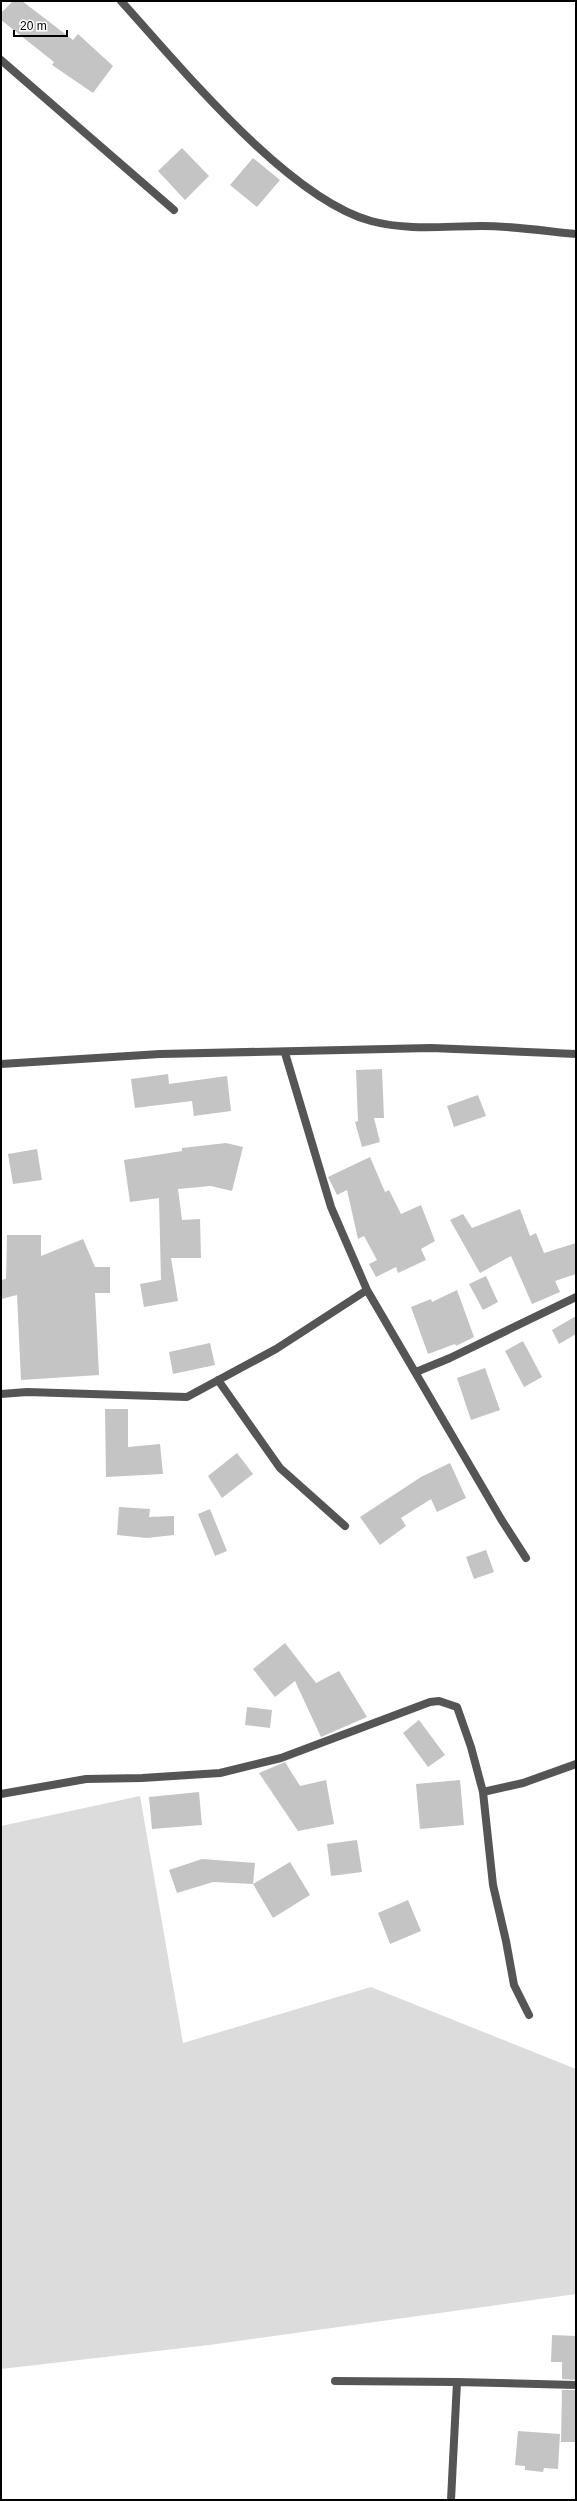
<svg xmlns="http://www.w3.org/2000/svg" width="577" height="2501" viewBox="0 0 577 2501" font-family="Helvetica,sans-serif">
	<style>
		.green { fill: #dcdcdc }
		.building { fill: #c4c4c4 }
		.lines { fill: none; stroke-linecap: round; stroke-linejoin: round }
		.street { stroke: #555; stroke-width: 8 }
	</style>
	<rect width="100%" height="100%" fill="#fff"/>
	<path class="green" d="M140,1796L183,2043L371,1987L576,2069V2294L209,2345L1,2369V1826Z"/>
	<path class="building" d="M13,1H22L73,40L78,34L113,66L93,93L52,65L54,62L1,20V13Z
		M182,148L209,176L185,200L158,171Z
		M253,158L280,180L257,207L230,185Z
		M382,1069L384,1118H374L380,1142L362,1147L355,1122L358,1121L356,1070Z
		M168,1074L169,1084L227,1076L231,1111L194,1116L192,1101L135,1108L131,1079Z
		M478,1095L486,1116L454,1127L447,1106Z
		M226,1143L243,1147L232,1191L211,1186L178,1189L182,1220L200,1219L201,1258H171L178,1301L144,1307L140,1284L161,1280L159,1198L130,1202L124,1160L182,1151V1148Z
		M37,1149L42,1180L13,1184L8,1154Z
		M370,1157L385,1192L389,1190L401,1214L421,1205L435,1241L421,1249L426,1260L398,1273L396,1267L376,1277L369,1264L377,1260L364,1236L358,1239L347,1190L337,1195L328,1177Z
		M520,1209L530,1236L536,1233L544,1253L576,1243V1274L555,1281L560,1292L532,1304L511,1256L480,1273L450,1220L463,1214L472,1228Z
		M7,1235H41V1256L83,1239L95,1267H110V1293H95L99,1375L21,1380L17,1295L1,1299V1280L6,1279Z
		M486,1276L498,1302L483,1310L469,1284Z
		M457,1290L474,1337L456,1346L455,1344L428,1354L411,1307L431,1299L432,1302Z
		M576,1316V1334L559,1344L552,1330Z
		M523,1341L542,1377L524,1387L505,1351Z
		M210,1343L215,1365L173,1374L169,1352Z
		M485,1368L500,1410L471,1420L457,1378Z
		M105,1409H128V1447L160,1444L163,1474L106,1477Z
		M237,1453L253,1474L222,1498L208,1476Z
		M450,1463L466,1498L437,1512L431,1499L401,1518L406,1526L380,1545L360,1517L421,1477Z
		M119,1507L150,1509L149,1517L174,1516V1535L147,1538L117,1535Z
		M210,1509L227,1551L215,1556L198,1514Z
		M486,1550L494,1572L474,1579L466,1557Z
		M285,1643L316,1683L339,1671L367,1717L321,1737L295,1681L275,1697L253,1669Z
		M247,1707L272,1710L270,1728L245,1725Z
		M419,1720L445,1755L428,1767L403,1733Z
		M285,1762L300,1786L326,1780L334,1824L298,1831L259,1773Z
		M460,1780L464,1825L420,1829L416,1784Z
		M199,1792L202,1825L152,1829L149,1797Z
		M357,1840L362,1872L331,1876L327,1844Z
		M202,1859L255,1863L253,1884L213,1882L177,1893L169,1870Z
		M290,1862L310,1895L273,1918L253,1884Z
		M408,1900L421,1931L390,1944L378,1913Z
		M552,2335L576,2336V2380L562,2379V2362H551Z
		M562,2390H576V2442H561Z
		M518,2431L560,2434L558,2469L544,2468L543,2472L525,2470V2466L515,2465Z"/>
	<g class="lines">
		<path class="street" d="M121,1C180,66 287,198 371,221C408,231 445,226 482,226C513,226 545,231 576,234
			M1,60L174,210
			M285,1053L331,1207L367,1290L501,1519L526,1558
			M1,1064L160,1054L431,1048L576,1054
			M416,1372L450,1358L576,1297
			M218,1380L280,1468L345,1526
			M1,1394L27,1392L187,1397L276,1349L367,1290
			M483,1792L523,1783L576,1764
			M1,1794L86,1779L142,1778L220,1773L281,1758L430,1702L439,1701L457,1707L471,1747L483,1792L493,1885L506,1941L514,1985L529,2015
			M335,2381L457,2382
			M451,2500L457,2382L576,2385"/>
	</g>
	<rect width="577" height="2501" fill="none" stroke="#000000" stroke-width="4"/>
	<path d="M14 30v6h53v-6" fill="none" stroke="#000000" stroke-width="2"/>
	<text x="20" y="30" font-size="12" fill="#000000" stroke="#ffffff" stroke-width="3" paint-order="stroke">20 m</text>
</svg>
